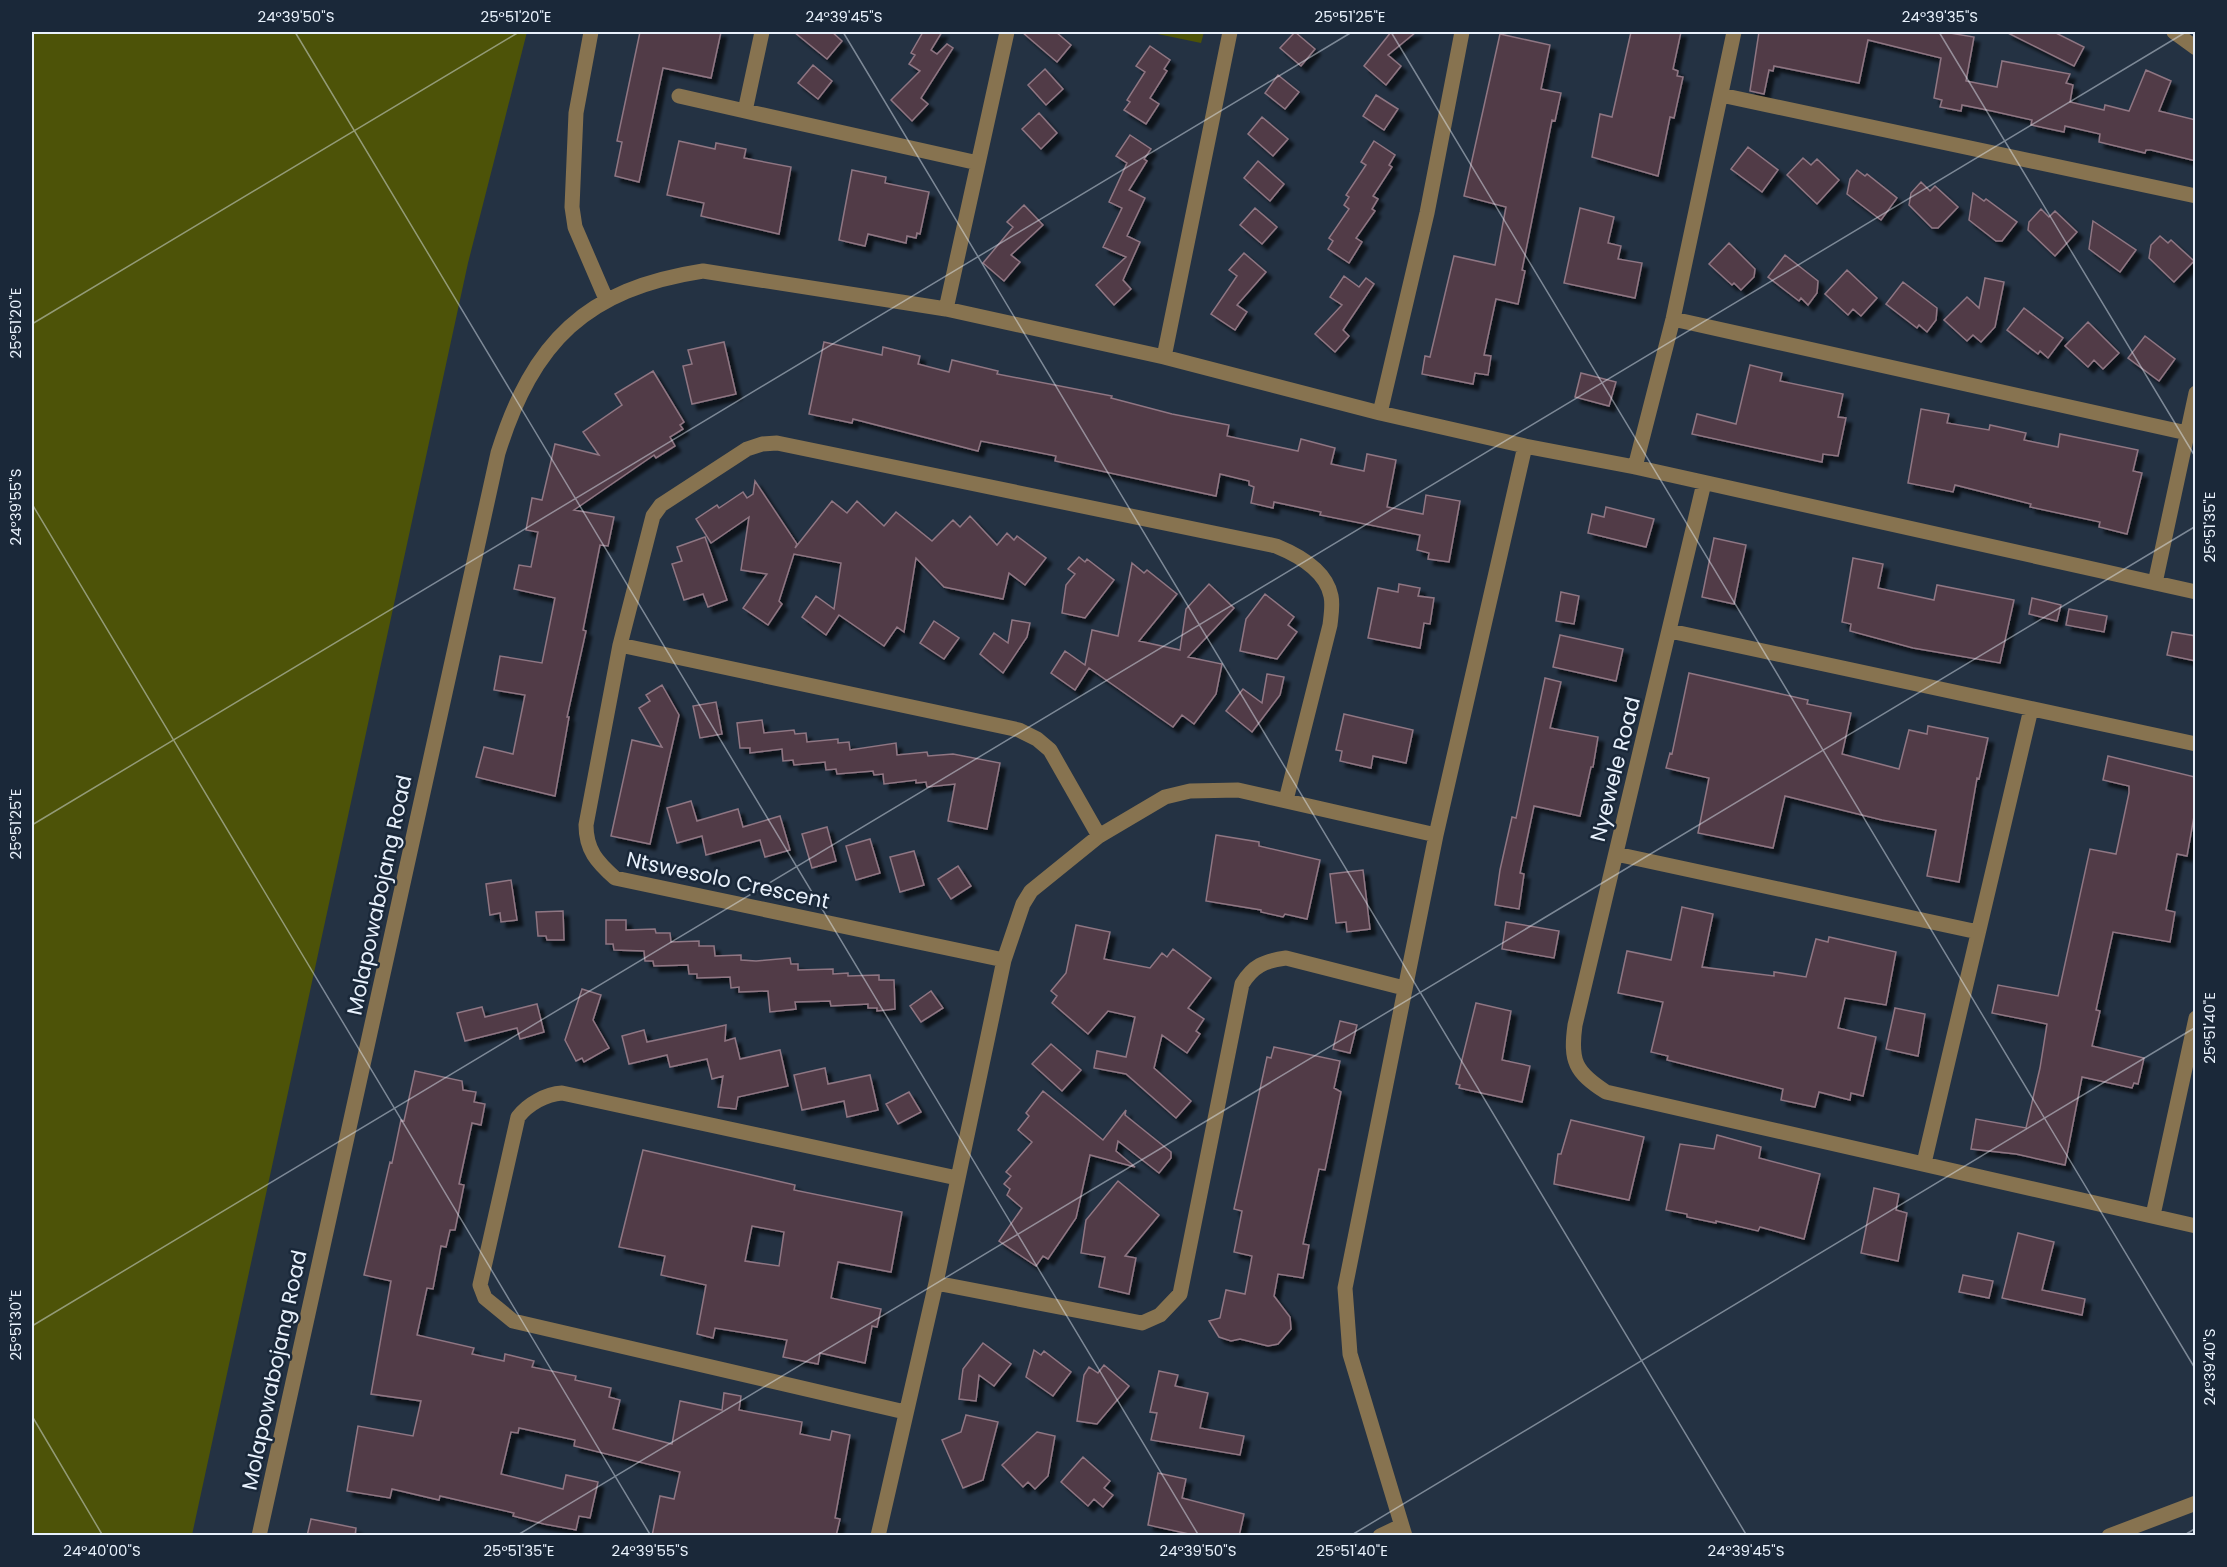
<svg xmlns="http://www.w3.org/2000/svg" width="2227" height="1567" viewBox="0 0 2227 1567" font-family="Poppins,sans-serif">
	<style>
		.green { fill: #4d5308 }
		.building { fill: #513b46; stroke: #8f7683; stroke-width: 1.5; fill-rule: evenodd; filter: url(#shadow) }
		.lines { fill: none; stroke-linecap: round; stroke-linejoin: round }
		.minor { stroke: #877350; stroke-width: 15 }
		.ticks { fill: none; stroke: #e8f1fc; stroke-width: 1.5; stroke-opacity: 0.45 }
		.labels { text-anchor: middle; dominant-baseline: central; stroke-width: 5; stroke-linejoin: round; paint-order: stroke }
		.street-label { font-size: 21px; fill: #e8f1fc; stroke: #1a2839 }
		.neatline { fill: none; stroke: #e8f1fc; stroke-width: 2 }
		.ticks-label { font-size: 15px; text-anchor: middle; fill: #e8f1fc }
	</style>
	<defs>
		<filter id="shadow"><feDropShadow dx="5.5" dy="5.5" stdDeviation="1.5" flood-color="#0009"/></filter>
	</defs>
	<rect width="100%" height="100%" fill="#243243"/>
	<path class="green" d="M32,32H527L468,263L192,1535H32Z
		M1148,32H1204L1201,43Z"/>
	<path class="building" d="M640,32H721L711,78L663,68L639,182L615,176L622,142L617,141Z
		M794,32H832L842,41L827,59Z
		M923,32H942L931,50L937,54L947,44L953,48L921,98L928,104L912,121L891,100L920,71L909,64L915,55L911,53Z
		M1022,32H1056L1071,45L1057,62Z
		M1295,32L1315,49L1301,66L1280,48Z
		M1391,32H1416L1388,55L1401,66L1386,85L1364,66Z
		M1631,32H1681L1673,69L1678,71L1677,76L1683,77L1674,118L1670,117L1658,176L1592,157L1600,114L1612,117Z
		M1759,32H1944L1974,37L1966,81L1997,87L2002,61L2070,74L2066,83L2073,85L2070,102L2104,110L2105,105L2129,111L2146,70L2171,81L2159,111L2196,120V161L2151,150H2146L2145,153L2099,142L2100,134L2065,126L2064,132L2031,125L2032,120L1992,111L1962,105L1961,111L1940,107L1942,100L1934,98L1941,58L1868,40L1859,83L1774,66L1773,71L1769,70L1764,94L1750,91Z
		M2006,32H2054L2084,47L2074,66Z
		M1500,34L1550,45L1541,89L1561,93L1555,121L1552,120L1522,270L1525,271L1518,304L1496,299L1484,355L1491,356L1488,375L1475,373L1473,384L1422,374L1425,356L1430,357L1454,256L1495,265L1506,207L1464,196Z
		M1150,46L1170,60L1164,69L1167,71L1150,98L1159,104L1146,124L1124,110L1130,102L1127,100L1145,72L1136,66Z
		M813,65L832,81L818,99L798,83Z
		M1045,69L1063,89L1046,105L1028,85Z
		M1278,75L1299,92L1285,109L1265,93Z
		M1376,95L1398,109L1384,130L1363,116Z
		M1039,113L1057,133L1041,149L1022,129Z
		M1262,117L1288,139L1273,156L1248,134Z
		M1130,135L1151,149L1144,159L1147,161L1129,190L1145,198L1127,236L1140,242L1123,280L1131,289L1114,305L1096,285L1126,257L1103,247L1122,208L1109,202L1127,163L1116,156Z
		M679,141L715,149L716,143L746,149L744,158L791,167L779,234L701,216L704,203L667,195Z
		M1374,141L1395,155L1389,165L1392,167L1373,196L1378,199L1372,209L1375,211L1356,238L1362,242L1349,263L1328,249L1333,241L1329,238L1349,209L1344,205L1349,197L1346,195L1366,165L1361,162Z
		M1748,147L1778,170L1762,192L1731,169Z
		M1803,158L1811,165L1817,159L1839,180L1817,204L1787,175Z
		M1258,161L1284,184L1270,201L1244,178Z
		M852,170L886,177L885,183L929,192L920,234L917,233L916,238L907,236L906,243L868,234L865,246L839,240Z
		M1857,170L1865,176L1867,174L1897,198L1881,220L1847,194L1850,179Z
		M1921,182L1930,191L1935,186L1958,207L1938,228H1932L1909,205L1911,193Z
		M1973,193L1984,201L1986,199L2017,222L2002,241H1996L1969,220Z
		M1024,205L1043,225L1011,255L1020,262L1004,281L983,263L1013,227L1007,222Z
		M1255,208L1277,227L1262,244L1240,225Z
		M1580,208L1614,217L1608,243L1621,246L1618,259L1642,263L1635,298L1564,283Z
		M2041,209L2049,217L2055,211L2077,232L2055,256L2028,230L2029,222Z
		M2093,221L2136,250L2120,272L2089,249Z
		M2160,236L2168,243L2171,240L2194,261L2174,282L2149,258L2151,245Z
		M1729,243L1755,269L1754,277L1741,290L1734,283L1732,285L1709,264Z
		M1244,253L1266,272L1237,305L1247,312L1235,330L1211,314L1237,276L1229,270Z
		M1785,255L1818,281L1817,293L1808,305L1801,298L1799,301L1768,277Z
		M1847,270L1877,298L1861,316L1853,309L1848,315L1825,294Z
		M1344,276L1359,287L1366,278L1374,284L1343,330L1349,336L1335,352L1315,334L1342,305L1330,297Z
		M1985,278L2004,282L1995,327L1981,342L1973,335L1967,341L1944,320L1967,297L1979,308Z
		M1903,282L1937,308L1936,320L1927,332L1919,325L1917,328L1886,304Z
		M2024,308L2063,338L2048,358L2040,351L2038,354L2007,330Z
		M2088,322L2119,353L2103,369L2094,360L2088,367L2065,346Z
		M2145,336L2175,359L2159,381L2128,358Z
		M724,342L736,394L692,404L683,366L692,364L688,350Z
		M824,342L882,355L883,347L920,356L918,364L949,372L952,360L998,371L997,374L1112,396L1111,398L1172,414L1229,425L1227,436L1298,451L1301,439L1335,448L1331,464L1364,471L1367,454L1396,460L1387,507L1423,514L1426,495L1460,501L1449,562L1428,559L1429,553L1417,550L1420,535L1320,515L1321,512L1274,502L1273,508L1251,503L1254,487L1249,485V481L1220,474L1216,496L1055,461L1056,456L981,441L978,451L853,419L852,423L809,414Z
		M1750,365L1782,373L1780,381L1843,394L1838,417L1846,418L1838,456L1823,454L1822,462L1692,434L1697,414L1736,424Z
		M653,371L684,422L680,425L683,429L670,437L675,446L656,458L654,455L574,510L614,517L608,546L600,545L583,630L586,631L567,717H569L555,796L476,777L484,747L513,754L525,695L494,690L500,656L542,663L555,598L514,589L519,565L531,567L538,532L526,530L532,498L542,500L555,444L599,455L583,432L622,405L615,394Z
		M1581,373L1616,382L1609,406L1575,397Z
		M1921,409L1949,414L1947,423L1989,430L1990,425L2026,433L2024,440L2058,447L2060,434L2138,450L2133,471L2142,473L2127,534L2099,527L2100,522L2030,507L2031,504L1955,485L1953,492L1908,483Z
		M755,481L797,544L795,548L832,501L847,513L857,501L884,526L896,512L932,541L953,520L960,527L970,516L997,545L1007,533L1014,540L1017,536L1046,558L1025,585L1009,573L1003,599L944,587L916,558L904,632L897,627L884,646L839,615L826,635L802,617L816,596L834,609L841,563L794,554L779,601L782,604L768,625L743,608L767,574L741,570L749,517L711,543L696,519L717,505L719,508L743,492L747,498L753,494Z
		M1606,507L1654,519L1646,547L1588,533L1592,514L1604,517Z
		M705,537L727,600L708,607L703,594L684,600L672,564L682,561L677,547Z
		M1714,538L1746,545L1734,604L1702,597Z
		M1079,557L1085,562L1087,559L1114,580L1085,618L1062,613L1066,585L1075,574L1068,569Z
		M1853,558L1883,564L1878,588L1934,600L1937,585L2014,600L2000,663L1913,648L1850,631L1851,624L1842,622Z
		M1132,563L1144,573L1147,570L1177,594L1139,641L1180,650L1186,609L1209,584L1234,608L1188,657L1222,664L1216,694L1194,724L1182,715L1173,727L1089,668L1075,690L1051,673L1065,651L1085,665L1092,630L1118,636Z
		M1399,584L1420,588L1418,596L1434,598L1430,624L1424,623L1420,648L1368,638L1378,588L1398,592Z
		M1561,592L1579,596L1574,624L1556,621Z
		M1265,594L1294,617L1288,625L1297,632L1277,659L1240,651L1246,619Z
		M2032,598L2061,605L2057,621L2029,614Z
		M2069,609L2107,616L2104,632L2066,625Z
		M1012,620L1030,623L1027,637L1003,673L980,654L994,633L1008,643Z
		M934,621L959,638L944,659L920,643Z
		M2172,632L2196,636V661L2167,655Z
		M1560,635L1623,649L1616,681L1553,667Z
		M1689,673L1808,700L1807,704L1851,713L1842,754L1899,769L1909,730L1927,734L1928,726L1988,738L1979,779L1977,778L1959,882L1927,876L1936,830L1882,820L1785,796L1773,848L1698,833L1709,778L1666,768L1670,753L1672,754Z
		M1267,674L1284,677L1280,695L1252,732L1226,711L1243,689L1262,703Z
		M1545,678L1561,682L1550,728L1598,737L1593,767H1591L1580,816L1534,806L1520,873L1524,874L1519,909L1495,905L1500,870L1512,817L1516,818Z
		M662,685L679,715L650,844L611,836L632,740L662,747L639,708L650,701L646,695Z
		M716,702L722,734L700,738L693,706Z
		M1344,714L1413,730L1406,763L1373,756L1371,768L1340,761L1342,751L1336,750Z
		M762,720L764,733L794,730L795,734L806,733L807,742L838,739V743L849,742L850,750L896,743L897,755L927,752L928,756L953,754L1000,763L987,829L948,821L955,784L927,787L926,782L916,783V780L884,784L883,774L874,775L873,771L837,774L836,769L826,770L825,762L794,765L793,760L783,761L782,749L750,753V748H740L737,723Z
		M2108,756L2195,777V811L2187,856L2177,854L2166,910L2175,912L2170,942L2113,932L2096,1010L2100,1011L2092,1046L2144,1058L2138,1084L2134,1083L2132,1088L2082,1077L2065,1165L2016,1154L1971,1149L1976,1119L2026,1128L2040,1068L2047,1024L1992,1013L1998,985L2058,996L2090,849L2116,854L2129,793V786L2103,780Z
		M691,801L697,821L738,809L743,827L780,816L790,850L765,857L760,840L706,855L702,836L677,843L667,808Z
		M827,827L836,861L812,868L802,834Z
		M1216,835L1259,842V846L1320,860L1307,919L1285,914L1283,917L1261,912V910L1206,901Z
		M870,839L880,873L856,880L846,846Z
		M914,851L924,885L900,892L890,857Z
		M958,866L971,886L951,899L938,879Z
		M1363,870L1370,929L1347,932L1346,922L1336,923L1330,874Z
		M511,880L517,920L501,922L500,913L490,915L486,884Z
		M1682,907L1713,914L1702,967L1774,976V972L1806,977L1816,939L1828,942L1829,937L1896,952L1886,1005L1845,998L1838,1028L1876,1037L1863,1096L1851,1093L1850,1100L1819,1092L1815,1107L1781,1100L1783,1089L1667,1060L1668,1056L1651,1052L1663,1002L1618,993L1627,951L1671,960Z
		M563,911L564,940H547L546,936H538L536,912Z
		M606,920H626V930L655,929L656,933H670L671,942L699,941V946H714L715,956L741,955V960L756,961L790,958L791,964H798V970L833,969V974L848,973V976L879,975V980H894L895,1009L877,1011V1008H868V1004L831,1006L830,1001L795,1002L796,1009L770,1012L768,991L739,992V987L731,988L730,977L697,978V974H689L688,965L654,966L653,961H645L644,951L614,950L613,944H606Z
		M1506,922L1559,931L1554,958L1502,949Z
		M1076,925L1110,932L1104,959L1150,968L1162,953L1167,957L1173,949L1211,978L1188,1008L1204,1019L1196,1031L1200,1034L1187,1053L1162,1035L1154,1068L1191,1101L1176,1118L1126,1074L1094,1068L1097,1051L1126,1057L1135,1017L1108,1011L1088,1034L1052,1003L1057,996L1051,991L1066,973Z
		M582,989L601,995L593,1020L609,1048L584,1062L582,1058L576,1061L565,1040Z
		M931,991L943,1008L921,1022L910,1006Z
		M1476,1003L1511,1011L1502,1060L1530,1066L1522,1102L1459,1088L1460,1085L1456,1084Z
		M537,1004L544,1032L520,1039L517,1028L465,1041L457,1013L482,1007L485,1017Z
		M1895,1008L1925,1014L1918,1056L1886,1049Z
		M1340,1021L1357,1025L1350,1053L1333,1049Z
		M726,1025L725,1041L735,1038L740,1059L780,1050L788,1086L738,1097L736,1109L718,1107L723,1076L712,1079L707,1059L670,1067L667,1055L629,1064L622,1036L644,1030L647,1042Z
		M1051,1044L1081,1070L1062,1091L1032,1064Z
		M1274,1047L1340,1061L1334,1088L1341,1092L1325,1170L1319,1169L1303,1244L1309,1245L1303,1278L1278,1274L1274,1296L1290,1317L1291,1329L1278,1344L1268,1346L1240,1339L1231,1341L1219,1337L1209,1321L1220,1318L1226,1290L1245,1294L1252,1256L1234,1252L1242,1211L1234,1209L1267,1057L1271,1058Z
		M825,1068L828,1084L870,1075L878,1110L847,1117L844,1101L802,1110L794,1075Z
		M415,1071L462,1081L463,1090L476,1092L474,1102L485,1104L481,1125L472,1123L459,1184L464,1185L455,1230H450L446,1247L441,1246L433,1289L427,1288L417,1335L474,1348L472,1354L504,1361L505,1354L534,1361L532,1367L576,1376L575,1380L611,1388L609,1397L620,1400L613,1429L672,1444L680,1401L722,1410L724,1393L741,1396L739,1410L802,1422L800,1434L830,1440L832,1431L850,1435L835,1518L840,1519L836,1536H652L660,1496L674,1499L680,1472L574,1446L575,1440L519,1428L518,1433L511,1432L501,1474L563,1489L566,1475L598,1482L590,1518L579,1516L576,1530L544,1524L513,1516L514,1513L440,1496L439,1500L392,1489L390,1498L347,1491L358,1426L413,1436L421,1401L371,1394L391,1281L364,1275L390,1162L392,1163L401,1120L404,1121Z
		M1043,1091L1103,1140L1126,1110L1125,1115L1171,1152V1158L1159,1173L1118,1141L1116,1151L1135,1167L1090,1155L1076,1218L1048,1259L1043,1256L1036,1266L999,1241L1022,1208L1007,1195L1010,1189L1004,1184L1011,1176L1006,1172L1032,1142L1018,1130L1029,1116L1026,1113Z
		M909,1092L921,1112L898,1124L886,1104Z
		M1571,1120L1644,1137L1629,1200L1554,1184L1558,1154H1561Z
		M1717,1135L1761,1147L1759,1158L1820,1174L1804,1239L1760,1227L1758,1231L1716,1221V1223L1687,1217V1214L1666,1210L1680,1144L1714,1149Z
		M643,1150L795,1185L794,1190L902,1212L891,1272L838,1262L831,1298L881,1309L877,1327L872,1326L865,1363L820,1353L818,1364L783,1357L787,1340L715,1328L713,1338L697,1334L706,1285L661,1275L665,1256L619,1247ZM752,1226L784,1232L779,1266L745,1261Z
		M1118,1181L1159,1215L1125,1256L1136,1258L1129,1294L1099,1287L1105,1257L1081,1253L1086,1220Z
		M1874,1188L1899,1194L1896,1210L1907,1213L1898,1261L1861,1253Z
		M2018,1233L2054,1242L2042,1290L2085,1299L2082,1315L2002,1298Z
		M1963,1275L1993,1281L1989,1298L1959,1292Z
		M983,1343L1011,1364L994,1386L979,1375L976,1401L959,1399L963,1369Z
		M1034,1350L1041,1355L1044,1351L1071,1372L1053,1396L1026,1377Z
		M1104,1365L1129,1386L1097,1424L1077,1421L1084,1375L1089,1367L1098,1373Z
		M1159,1371L1178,1375L1175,1386L1208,1393L1200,1428L1244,1436L1240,1455L1151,1440L1157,1413L1150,1412Z
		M966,1415L998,1422L983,1480L963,1488L942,1440L961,1432Z
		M1037,1432L1055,1436L1048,1476L1035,1489L1028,1482L1023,1487L1002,1465Z
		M1083,1457L1110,1481L1104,1488L1113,1495L1103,1507L1094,1499L1088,1506L1061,1482Z
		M1158,1473L1186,1479L1182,1498L1244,1514L1239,1536H1198L1148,1525Z
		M311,1519L356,1528L355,1536H307Z"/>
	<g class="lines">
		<path class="minor" d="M591,32L576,113L572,207L575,227L606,299
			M762,32L745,111L978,163
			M2174,32L2196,48
			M1721,95L2196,196
			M679,96L745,111
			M946,309L1007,32
			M1673,319L2187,433
			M1164,357L1230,32
			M1380,413L1427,213L1462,32
			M1635,467L1673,319L1734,32
			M1704,483L1575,1025C1570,1061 1575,1072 1606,1092L2196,1226
			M2155,583L2196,393
			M1670,631L2196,744
			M620,645L1019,730L1037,739L1050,750L1099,836
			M1616,854L1978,932
			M1004,960L615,878C597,862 586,850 586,825L620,645L653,516L661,505L747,449L762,444L777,443L1276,546C1298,555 1326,570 1331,596C1333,605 1331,616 1330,625L1286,800
			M1924,1163L2031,709
			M2153,1215L2196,1018
			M936,1283L1142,1323L1160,1315L1180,1294L1242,984C1253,966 1264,961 1286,958L1404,988
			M905,1412L513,1321L485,1298L480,1285L518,1117C528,1104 546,1094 562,1093L957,1178
			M259,1536L498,453C533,341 586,289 703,271L946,309L1164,357L1380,413L1525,446L1635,467L2196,592
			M878,1536L936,1283L1004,960L1023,904L1031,891L1099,836L1165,797L1190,791L1238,790L1436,835
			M1380,1536L1401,1526
			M1405,1536L1350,1354L1345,1288L1436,835L1525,446
			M2109,1536L2196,1503"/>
	</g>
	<path class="ticks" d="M295,32L1199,1536M843,32L1747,1536M1391,32L2196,1370M1939,32L2196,458M32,324L519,32M32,504L651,1536M32,825L1352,32M32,1326L2186,32M32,1416L103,1536M516,1536L2196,526M1350,1536L2196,1027M2183,1536L2196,1528"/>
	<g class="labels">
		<g class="street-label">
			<text transform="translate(1615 769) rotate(-76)">Nyewele Road</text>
			<text transform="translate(728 880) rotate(12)">Ntswesolo Crescent</text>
			<text transform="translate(379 895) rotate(-78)">Molapowabojang Road</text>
			<text transform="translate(274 1370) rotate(-78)">Molapowabojang Road</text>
		</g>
	</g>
	<rect width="2227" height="1567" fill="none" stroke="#1a2839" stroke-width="66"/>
	<rect x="33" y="33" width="2161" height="1501" class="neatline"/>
	<g class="ticks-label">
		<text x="296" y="22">24°39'50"S</text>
		<text x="516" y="22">25°51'20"E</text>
		<text x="844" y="22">24°39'45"S</text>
		<text x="1350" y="22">25°51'25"E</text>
		<text x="1940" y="22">24°39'35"S</text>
		<text transform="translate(16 323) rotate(-90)" y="5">25°51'20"E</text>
		<text transform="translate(16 507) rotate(-90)" y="5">24°39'55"S</text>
		<text transform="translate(2210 527) rotate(-90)" y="5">25°51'35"E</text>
		<text transform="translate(16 824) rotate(-90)" y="5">25°51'25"E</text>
		<text transform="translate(2210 1028) rotate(-90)" y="5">25°51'40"E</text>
		<text transform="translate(16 1325) rotate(-90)" y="5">25°51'30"E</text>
		<text transform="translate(2210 1367) rotate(-90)" y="5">24°39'40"S</text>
		<text x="102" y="1556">24°40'00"S</text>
		<text x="519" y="1556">25°51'35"E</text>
		<text x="650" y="1556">24°39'55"S</text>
		<text x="1198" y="1556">24°39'50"S</text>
		<text x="1352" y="1556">25°51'40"E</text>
		<text x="1746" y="1556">24°39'45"S</text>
	</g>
</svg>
